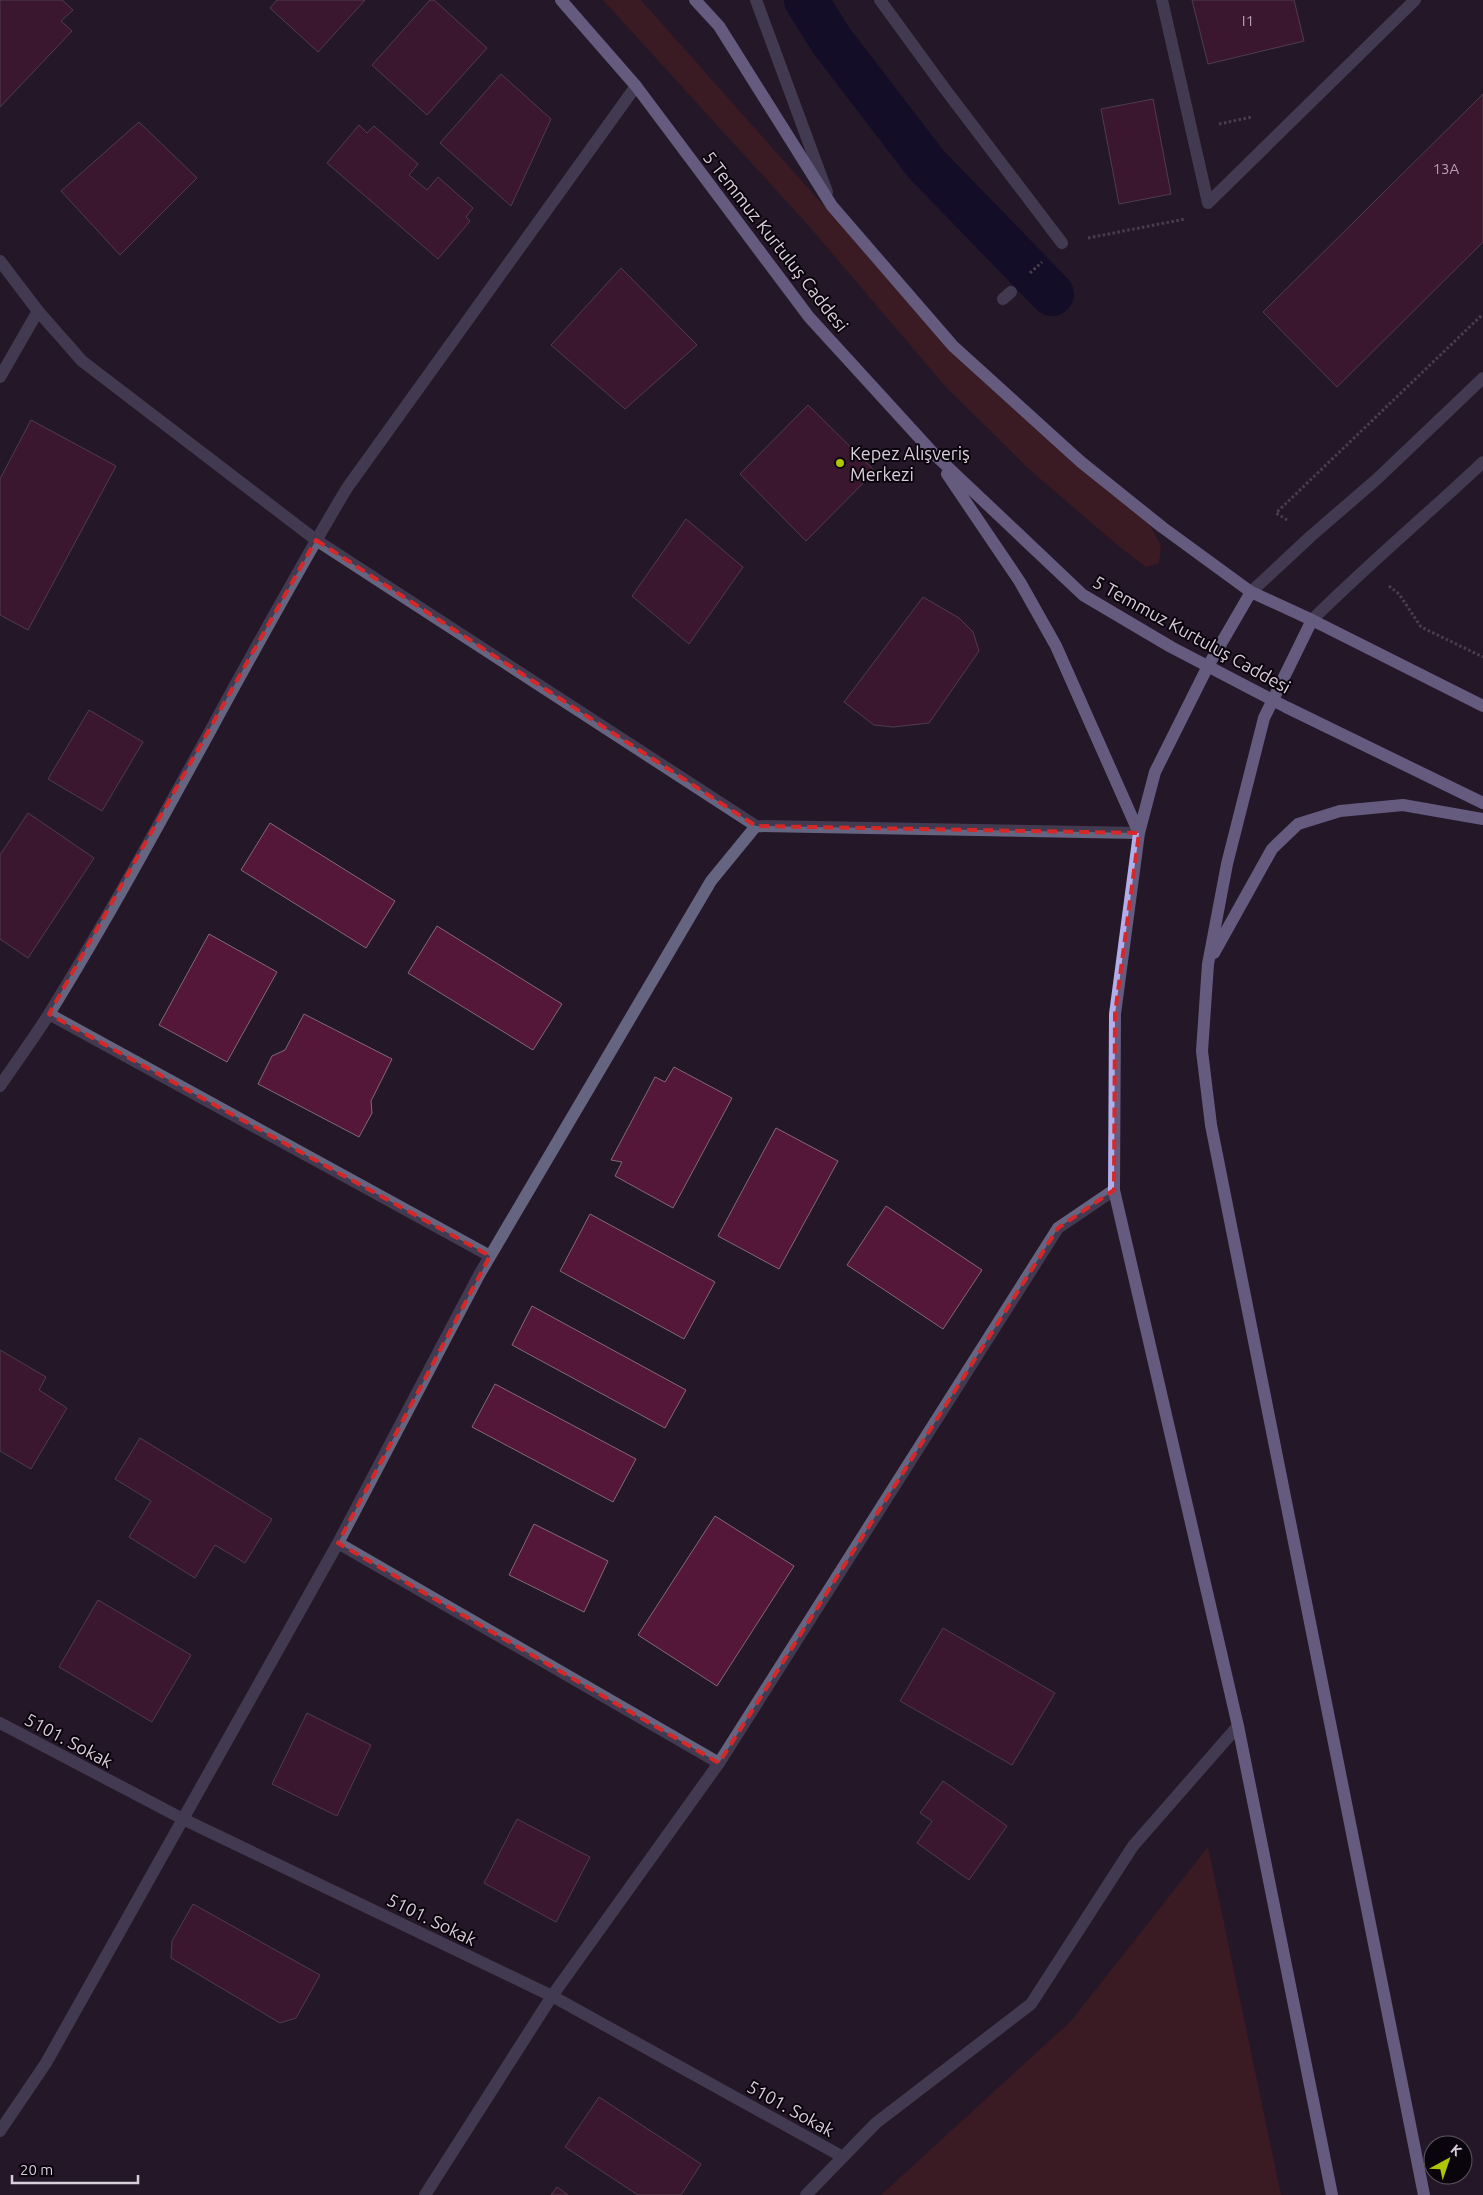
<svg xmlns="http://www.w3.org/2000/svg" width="1483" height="2195" viewBox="0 0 1483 2195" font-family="Ubuntu,sans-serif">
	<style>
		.green { fill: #541d1e }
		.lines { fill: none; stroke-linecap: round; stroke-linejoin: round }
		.canal { stroke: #000028; stroke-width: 44 }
		.building { fill: #541739; stroke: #836974 }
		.path { stroke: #796e7c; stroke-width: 3; stroke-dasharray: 2.5 2.5; stroke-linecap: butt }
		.minor { stroke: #666581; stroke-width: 12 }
		.major { stroke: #b1aee9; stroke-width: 12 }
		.marked { fill: none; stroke: #d62828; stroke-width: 4; stroke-dasharray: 10 6; stroke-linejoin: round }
		.poi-dot { fill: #afc505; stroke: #0a050c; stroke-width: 2 }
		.labels { text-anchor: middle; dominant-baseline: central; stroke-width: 4; stroke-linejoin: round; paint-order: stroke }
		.number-label { font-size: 15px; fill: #b8a1b2 }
		.street-label { font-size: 18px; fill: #d9cfdb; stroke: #0a050c }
		.poi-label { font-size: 18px; fill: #d9cfdb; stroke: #0a050c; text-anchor: start }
	</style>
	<rect width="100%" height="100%" fill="#241728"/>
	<path class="green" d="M603,0H641L825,207L992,380L1137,502L1161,545L1159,563L1146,567L1116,544L1030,470L946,387L808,225Z
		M1208,1847L1281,2195H881L1071,2021Z"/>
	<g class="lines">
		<path class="canal" d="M806,0L831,40L926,164L1052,294"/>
	</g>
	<path class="building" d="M0,0H62L73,10L61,21L72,31L0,107Z
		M277,0H365L318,52L270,8Z
		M430,0H434L487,48L427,115L372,65Z
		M1192,0H1294L1304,41L1208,64Z
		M501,74L551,119L511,206L440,143Z
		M1483,94V242L1337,387L1263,312Z
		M1153,99L1171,194L1119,204L1101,109Z
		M139,122L197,178L120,255L61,191Z
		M359,125L367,133L374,126L418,164L409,175L427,190L438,177L473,208L466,217L470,221L438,259L327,163Z
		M621,268L697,345L625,409L551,345Z
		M808,405L875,471L806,541L740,474Z
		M31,420L116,466L28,630L0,615V479Z
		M686,519L743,567L689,644L632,596Z
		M923,597L959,618L973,632L979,651L929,723L893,727L874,725L844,702Z
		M89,710L143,742L102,811L48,779Z
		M28,813L94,858L28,958L0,939V855Z
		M270,823L395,901L366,948L241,870Z
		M437,926L562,1004L533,1050L408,973Z
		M209,934L277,972L227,1062L159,1025Z
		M304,1014L392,1059L371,1101L372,1113L359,1137L258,1084L272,1056L285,1050Z
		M674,1067L732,1098L673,1208L615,1176L622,1162L611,1160L655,1077L665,1082Z
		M776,1128L838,1161L779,1269L718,1236Z
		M886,1206L982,1270L943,1329L847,1265Z
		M590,1214L715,1282L684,1339L560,1271Z
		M532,1306L686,1390L665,1428L512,1345Z
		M0,1350L46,1377L39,1390L67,1408L31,1469L0,1451Z
		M495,1384L636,1459L613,1502L472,1427Z
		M140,1438L272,1519L245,1563L215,1545L195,1578L129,1537L151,1501L115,1479Z
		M715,1516L794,1566L717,1686L638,1635Z
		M534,1524L608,1561L584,1612L509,1575Z
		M98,1600L191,1655L152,1722L59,1667Z
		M943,1628L1055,1693L1012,1765L900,1701Z
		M307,1713L371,1745L337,1816L272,1784Z
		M943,1781L1007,1826L969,1880L917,1843L932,1821L920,1813Z
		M517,1819L590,1857L556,1922L484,1883Z
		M193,1904L320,1975L296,2018L280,2023L171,1958L172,1941Z
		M599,2097L701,2164L681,2195H638L565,2147Z
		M557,2187L568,2195H551Z"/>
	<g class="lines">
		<path class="path" d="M1219,124L1252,117
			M1088,238L1185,219
			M1030,273L1042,262
			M1287,520L1276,513L1483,314
			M1389,586L1399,594L1421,627L1483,657"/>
		<path class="minor" d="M756,0L827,192
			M880,0L945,89L1062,243
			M1162,0L1208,203
			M1208,203L1415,0
			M0,261L38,311L82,361L316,540L756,826L1139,833
			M1003,299L1011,292
			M0,377L38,311
			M1251,592L1311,536L1377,479L1483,378
			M1312,620C1367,565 1427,515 1483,462
			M49,1014L490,1256
			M0,1086C16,1062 34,1038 49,1014C155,842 244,660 347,488L636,86
			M338,1543L719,1763
			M0,1723L183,1819L552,1996L843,2157
			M0,2131L46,2063L338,1543L479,1275L711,881L756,826
			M425,2195L552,1996L719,1763L1058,1228L1114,1190
			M806,2195L876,2123L1031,2004L1133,1846L1238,1726"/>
		<path class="major" d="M561,0L636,86L809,317L935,455L1083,595L1171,647L1286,707L1483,803
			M695,0L719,26L832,206L953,346L1081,462L1162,527L1251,592L1312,620L1483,706
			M947,474L1020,582L1056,646L1139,833
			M1251,592L1208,666L1155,772L1139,833L1115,1014L1114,1190L1238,1726L1332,2195
			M1312,620L1264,718L1227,864L1208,964L1202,1051L1211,1125L1424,2195
			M1214,953L1272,849L1298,824L1340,811L1403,805L1483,819"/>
	</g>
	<path d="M0 0H1483V2195H0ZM316,540L756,826L1139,833L1115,1014L1114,1190L1058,1228L719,1763L338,1543L490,1256L49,1014Z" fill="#241728" fill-opacity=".55" fill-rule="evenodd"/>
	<path class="marked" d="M316,540L756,826L1139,833L1115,1014L1114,1190L1058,1228L719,1763L338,1543L490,1256L49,1014Z"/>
	<circle class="poi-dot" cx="840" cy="463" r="5"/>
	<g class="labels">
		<g class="number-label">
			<text x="1248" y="20">I1</text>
			<text x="1446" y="168">13A</text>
		</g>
		<g class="street-label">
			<text transform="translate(776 241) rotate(52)">5 Temmuz Kurtuluş Caddesi</text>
			<text transform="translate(1192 634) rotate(29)">5 Temmuz Kurtuluş Caddesi</text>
			<text transform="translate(69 1740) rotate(28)">5101. Sokak</text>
			<text transform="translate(432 1919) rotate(26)">5101. Sokak</text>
			<text transform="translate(791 2108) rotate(29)">5101. Sokak</text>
		</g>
		<g class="poi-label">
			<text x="850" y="453">Kepez Alışveriş<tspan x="850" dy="21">Merkezi</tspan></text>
		</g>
	</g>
	<g transform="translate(1448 2160) rotate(40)"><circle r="24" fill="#0a050c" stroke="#5d565f"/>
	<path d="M0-4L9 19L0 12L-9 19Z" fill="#afc505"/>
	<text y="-8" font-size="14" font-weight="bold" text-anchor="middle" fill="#d9cfdb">K</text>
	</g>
	<path d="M12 2175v8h126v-8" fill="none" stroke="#d9cfdb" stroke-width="2.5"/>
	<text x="20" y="2175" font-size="15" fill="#d9cfdb" stroke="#0a050c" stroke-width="4" paint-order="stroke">20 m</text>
</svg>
